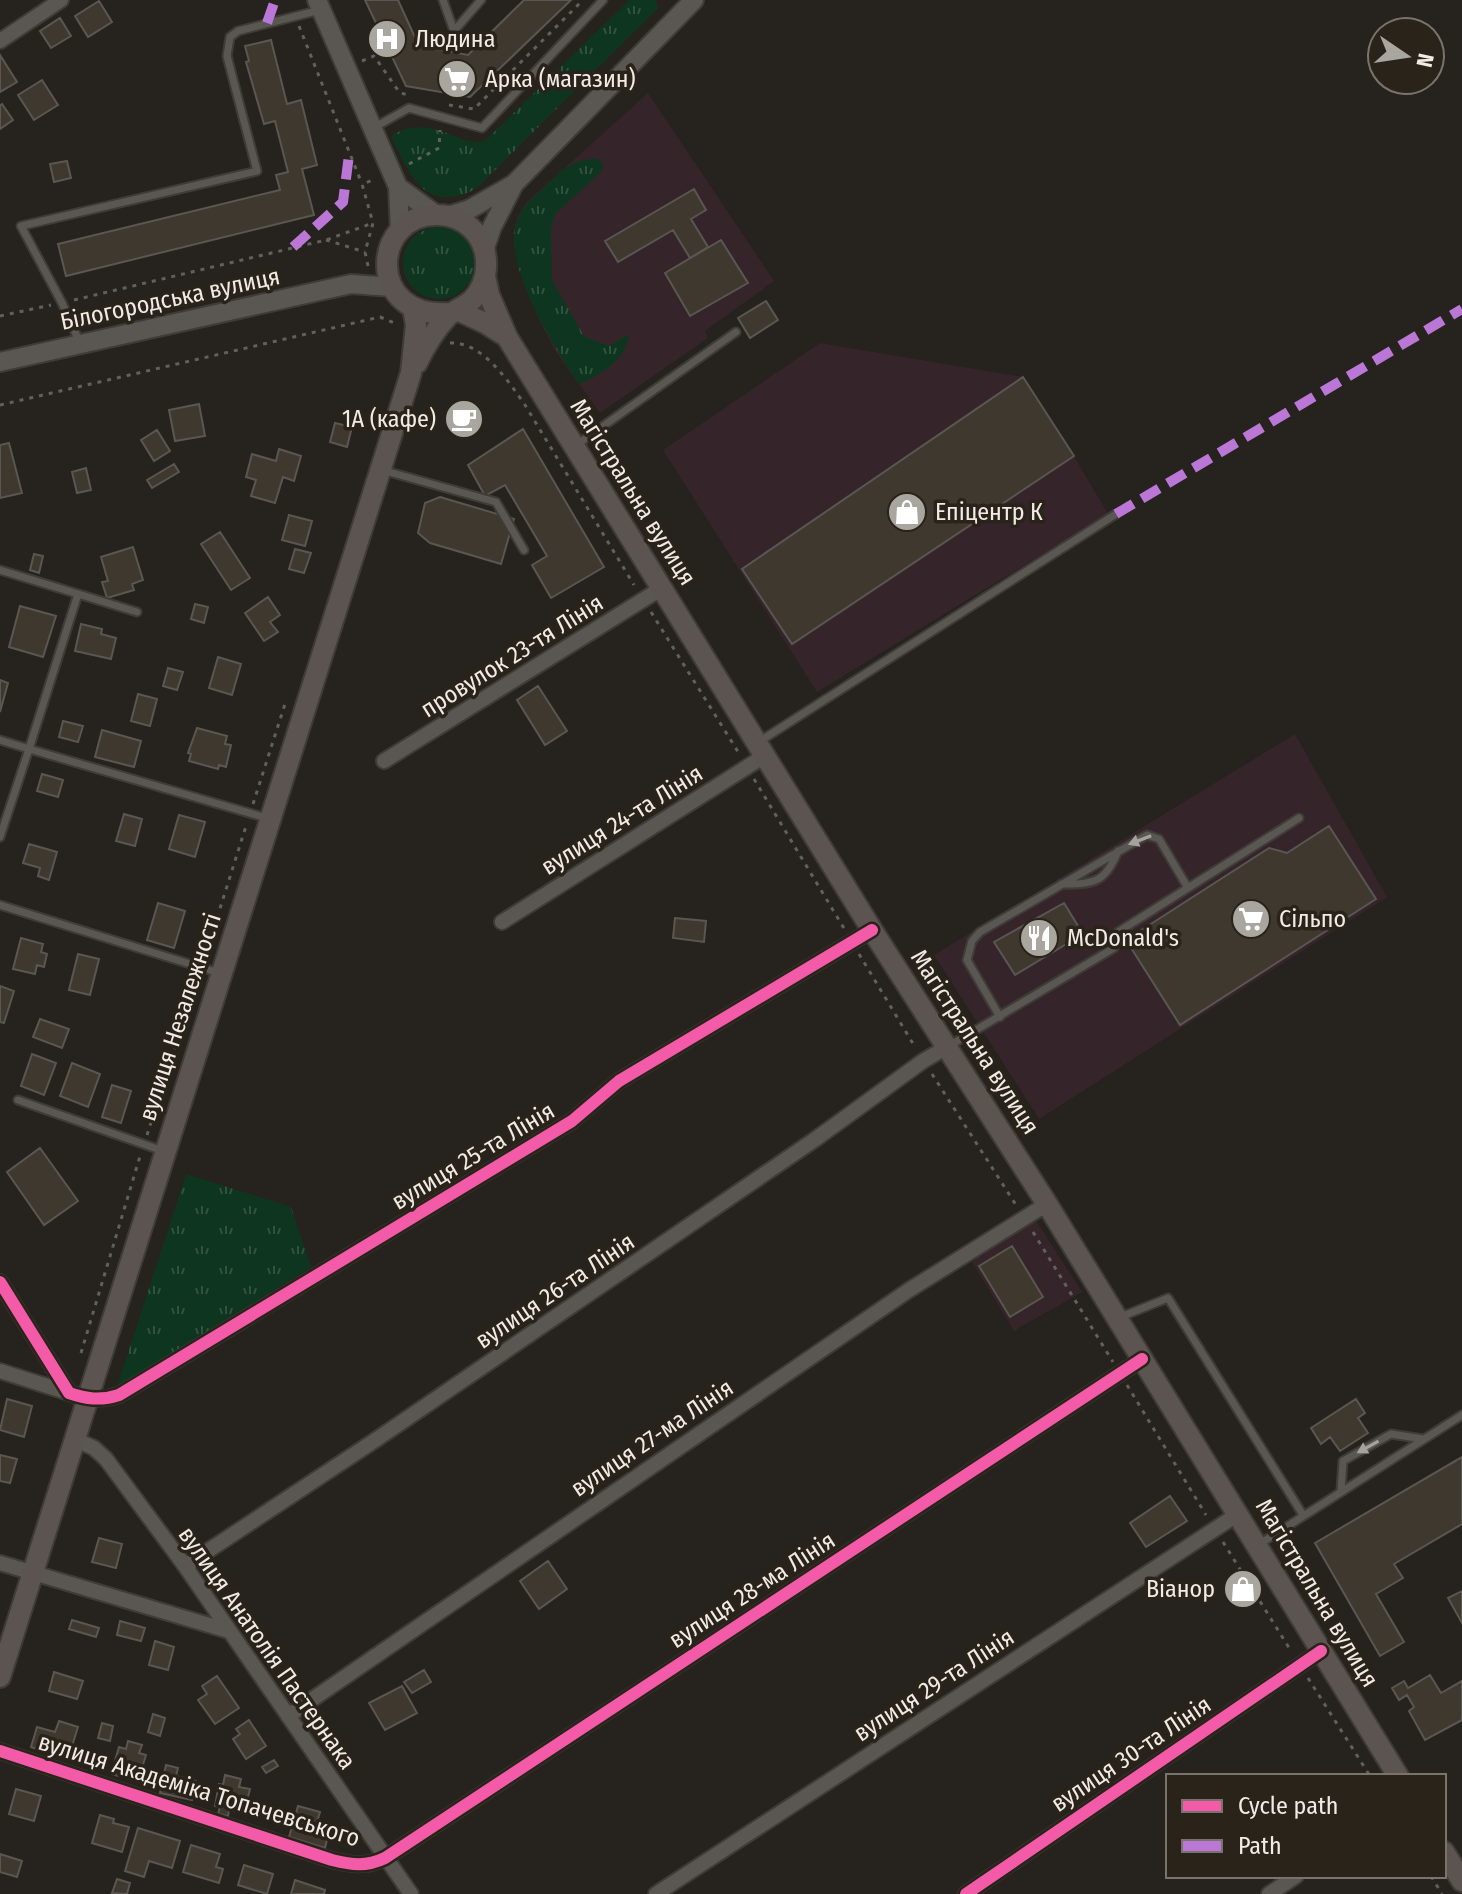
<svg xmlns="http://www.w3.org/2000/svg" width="1462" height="1894" viewBox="0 0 1462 1894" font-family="'Fira Sans Condensed',sans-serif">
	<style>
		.commercial { fill: #35252b }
		.grass { fill: url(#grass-tufts) }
		.building { fill: #3f382f; stroke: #5a5652; stroke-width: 2 }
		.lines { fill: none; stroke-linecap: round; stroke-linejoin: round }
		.service-casing { stroke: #3f3c38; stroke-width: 11 }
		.minor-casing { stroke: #3f3c38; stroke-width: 18 }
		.tertiary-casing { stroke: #3f3c38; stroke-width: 22 }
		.secondary-casing { stroke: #3f3c38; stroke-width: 24 }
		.path { stroke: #62605d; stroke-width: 3; stroke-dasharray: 4 6; stroke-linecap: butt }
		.service { stroke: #5a5753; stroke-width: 7 }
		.minor { stroke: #5a5753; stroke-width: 14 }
		.tertiary { stroke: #5a5753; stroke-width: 18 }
		.secondary { stroke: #5c5450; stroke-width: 20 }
		.quiet { stroke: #ba77d6; stroke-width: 10; stroke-dasharray: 20 10; stroke-linecap: butt }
		.cycleway-casing { stroke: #2a2319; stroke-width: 17 }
		.cycleway { stroke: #f35aa7; stroke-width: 12 }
		.oneway { fill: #a5a19c }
		.labels { text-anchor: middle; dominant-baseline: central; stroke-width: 7; stroke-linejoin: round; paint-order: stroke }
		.poi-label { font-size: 24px; fill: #f0ebe5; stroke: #2a2319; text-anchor: start }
		.street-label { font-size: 24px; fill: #f0ebe5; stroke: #2a2319 }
	</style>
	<defs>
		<pattern id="grass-tufts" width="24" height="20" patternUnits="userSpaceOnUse" patternTransform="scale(2)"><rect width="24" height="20" fill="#0e351f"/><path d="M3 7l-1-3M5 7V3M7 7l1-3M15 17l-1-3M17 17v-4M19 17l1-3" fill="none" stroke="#31523f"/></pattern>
	</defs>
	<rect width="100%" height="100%" fill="#26221d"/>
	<path class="commercial" d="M648,93L774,281L705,331L708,338L600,413L554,349L536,313L514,247V231L517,218L526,203Z
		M820,343L1023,377L1074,456L1108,514L817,692L663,450Z
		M1295,734L1387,897L1039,1119L934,955Z
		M1035,1219L1082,1292L1014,1331L972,1262Z"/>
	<path class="grass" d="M629,0H656L658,8L476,189C424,214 411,177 391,136C430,110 462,151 486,140Z
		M595,158L600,160L603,166L601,172L555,214L551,229L552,280L584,336L609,346L629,334C627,359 600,376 579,384C555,349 501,264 517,221C522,207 533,197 544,188C565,168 565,163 595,158Z
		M403 263a36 36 0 1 1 72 0a36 36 0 1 1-72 0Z
		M186,1174L291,1207L311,1267L117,1387Z"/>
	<path class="building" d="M365,0H398L419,46L468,55L524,0H571L470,97L406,86Z
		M99,1L112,22L88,37L75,16Z
		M60,18L71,36L51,48L40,31Z
		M271,40L287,104L301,100L317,165L302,169L314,215L66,276L58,244L280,190L276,175L288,172L275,121L264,124L246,62L249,61L245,46Z
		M0,55L17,82L0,92Z
		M42,80L58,105L34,120L18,95Z
		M2,104L13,120L0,129V106Z
		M67,161L71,178L54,182L50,164Z
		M694,189L706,210L691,219L708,247L690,258L673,230L618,262L605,241Z
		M721,240L748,283L690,316L665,273Z
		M766,301L778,320L750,338L738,318Z
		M1023,377L1074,456L792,644L742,569Z
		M199,404L205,436L175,441L169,410Z
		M335,423L352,427L347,447L330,442Z
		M523,429L604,567L551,598L532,565L547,556L505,485L485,496L468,465Z
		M157,430L170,451L154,461L141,440Z
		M9,443L22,493L0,498V445Z
		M279,449L301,456L294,481L283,477L275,503L251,496L256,480L246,477L252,454L276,461Z
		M174,464L179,472L152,488L147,480Z
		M86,468L91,490L77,493L72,472Z
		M440,497L514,519L501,564L430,543L418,533L425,503Z
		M289,515L312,521L305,546L282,540Z
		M220,532L250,578L231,590L201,544Z
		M133,547L143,580L132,584L134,590L107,598L102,582L108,581L101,557Z
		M295,549L311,553L304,573L289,569Z
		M34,554L43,556L39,573L30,570Z
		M268,597L280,615L270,622L278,632L264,641L245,613Z
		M195,604L208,607L204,623L191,619Z
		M20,606L56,616L43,657L9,647Z
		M81,624L102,629L101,634L116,638L111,659L75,651Z
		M218,657L241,664L232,695L209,688Z
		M168,668L183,672L177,690L163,686Z
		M0,680L8,683L0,712Z
		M538,686L567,731L545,745L517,700Z
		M138,694L157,699L150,726L131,721Z
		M63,721L83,726L78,742L59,737Z
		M197,728L227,736L225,744L231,745L226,767L219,765L218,769L189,761L191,754L188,753Z
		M102,730L141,741L134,767L95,757Z
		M42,774L63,780L58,797L37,791Z
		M124,814L142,819L135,846L116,841Z
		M179,815L205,822L195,857L169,849Z
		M1329,826L1376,899L1180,1025L1126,940L1269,848L1287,853Z
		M29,844L57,852L49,880L38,876L40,868L23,863Z
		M158,903L185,911L174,948L147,940Z
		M1064,903L1083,934L1015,975L994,942Z
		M675,918L706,921L704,942L673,938Z
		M21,938L43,944L41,952L47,954L44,967L37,965L35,974L13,969Z
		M78,954L99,959L90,995L69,990Z
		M0,986L14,991L4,1023L0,1022Z
		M40,1019L69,1029L62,1048L33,1037Z
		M32,1054L56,1063L44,1095L21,1086Z
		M72,1063L100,1074L88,1107L60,1096Z
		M112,1085L131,1091L121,1123L102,1117Z
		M40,1148L78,1201L44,1225L7,1172Z
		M1012,1246L1043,1297L1010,1317L979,1266Z
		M7,1399L32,1406L24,1437L0,1430Z
		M1356,1399L1365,1413L1358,1418L1368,1433L1340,1451L1330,1437L1321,1444L1311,1428Z
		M0,1455L17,1459L10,1483L0,1481Z
		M1462,1457V1524L1394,1564L1403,1578L1376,1594L1404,1642L1380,1656L1315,1543Z
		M1170,1496L1187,1521L1146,1547L1130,1523Z
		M99,1538L122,1544L116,1568L92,1562Z
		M548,1561L567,1589L539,1609L520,1581Z
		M1462,1591V1623L1448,1598Z
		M72,1620L99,1628L96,1637L69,1629Z
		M120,1621L145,1628L141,1641L117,1635Z
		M155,1641L174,1647L168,1670L149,1665Z
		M424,1670L431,1682L412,1693L404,1682Z
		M54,1672L83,1681L77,1699L49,1691Z
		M1430,1675L1441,1693L1462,1681V1720L1425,1740L1409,1711L1414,1707L1407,1695L1399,1700L1392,1688L1404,1681L1408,1688Z
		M217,1676L239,1708L215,1724L198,1700L207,1694L202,1686Z
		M402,1686L417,1713L385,1730L369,1703Z
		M153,1714L165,1718L160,1736L148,1732Z
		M249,1720L266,1746L246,1759L233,1739L240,1734L236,1729Z
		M59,1721L78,1727L68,1759L31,1747L37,1727L55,1732Z
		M102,1723L113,1726L110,1741L98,1738Z
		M128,1741L142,1745L139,1753L146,1755L138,1781L111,1774L119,1747L126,1749Z
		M274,1760L278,1766L266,1773L262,1767Z
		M166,1765L178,1768L176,1776L196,1781L192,1800L160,1793Z
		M225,1775L241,1779L239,1787L250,1789L244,1813L229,1810L228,1816L218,1814L220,1807L215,1806L219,1784L223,1785Z
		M16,1789L41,1796L34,1821L9,1814Z
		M298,1806L320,1812L317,1822L324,1824L323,1830L329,1832L325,1848L289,1837Z
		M100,1815L114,1819L113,1823L129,1827L122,1852L92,1843Z
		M138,1828L180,1841L172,1868L149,1861L144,1877L125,1871Z
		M191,1845L220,1854L216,1867L223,1869L219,1883L183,1872Z
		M0,1854L22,1861L17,1877L0,1872Z
		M244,1865L273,1874L267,1894L238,1885Z
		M117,1879L130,1883L127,1894L112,1893Z
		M295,1880L325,1890L324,1894H291Z"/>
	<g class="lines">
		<g class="service-casing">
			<path id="service" d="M443,0L454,31L481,0
				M375,127L409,108L482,128L603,0
				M79,341L62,303L21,226L257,171L227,56L230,37L238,31L320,10
				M575,446L736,332
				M382,470L496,502L524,550
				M0,570L137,612
				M78,594L29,749L270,819
				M0,740L29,749L0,837
				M760,741L1116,514
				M1062,884C1093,885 1106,882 1118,851
				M0,905L219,973
				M1000,1017L967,960L972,941L980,932L1147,835L1159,839L1188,888
				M949,1046L1114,948L1118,932L1299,818
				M18,1100L163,1151
				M1118,1318L1168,1298L1303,1515
				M1341,1490L1343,1461L1391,1434L1423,1439
				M1258,1545L1462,1415"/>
		</g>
		<g class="minor-casing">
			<path id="minor" d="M0,41L61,0
				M384,761L662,588
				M502,922L766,755
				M0,1282L69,1393C86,1399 101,1401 119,1395L572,1121L619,1081L872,930
				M0,1371L69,1393
				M74,1439L94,1448L106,1459L185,1566L411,1894
				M0,1563L229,1631
				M185,1566L374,1441L817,1138L923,1061L947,1047
				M288,1716L909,1290L1047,1204
				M0,1751L332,1860C352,1865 366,1867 385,1858L1142,1359
				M656,1894L1238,1514
				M966,1894L1321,1651
				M1269,1894L1296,1876"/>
		</g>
		<g class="tertiary-casing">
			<path id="tertiary" d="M317,0L398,187L400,230
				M398,187L435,214
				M448,216L470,209L514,184L694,0
				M484,250L492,227L514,184
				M0,362L351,284L392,287"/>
		</g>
		<g class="secondary-casing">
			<path id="secondary" d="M485,276L489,295L507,337L872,930L1047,1204L1398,1776
				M457,310L487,324L506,336
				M417,363C425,346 434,331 447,317C454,310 464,307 472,300C491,280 491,247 471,228C462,220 450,215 438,215C371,213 365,320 450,313
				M0,1677L411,373L416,325L413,308
				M1444,1852L1462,1881"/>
		</g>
		<path class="path" d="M299,26L362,184
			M362,61L374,56L400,93L409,95
			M449,105L474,109L583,0
			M409,164L439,148L440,130
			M326,240L365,252
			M368,266L365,252L373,223L362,184L376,179
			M74,300L326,240L373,223
			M0,316L51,305
			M450,343C482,341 509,382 525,405L634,585
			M0,405L380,317L397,324
			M651,612L740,755
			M754,779L845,930
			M253,804L285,704
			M859,954L915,1047
			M205,956L246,826
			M932,1074L1016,1205
			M147,1135L197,978
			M1033,1232L1113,1362
			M81,1353L141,1153
			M1127,1385L1206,1515
			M1223,1542L1291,1651
			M1308,1678L1370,1776
			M1431,1876L1442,1894"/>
		<use href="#service" class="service"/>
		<use href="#minor" class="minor"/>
		<use href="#tertiary" class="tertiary"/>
		<use href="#secondary" class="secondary"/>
		<path class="quiet" d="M267,23L275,0
			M293,247L343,202L349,155
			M1116,514L1462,309"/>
		<g class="cycleway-casing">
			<path id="cycleway" d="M0,1282L69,1393C86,1399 101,1401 119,1395L572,1121L619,1081L872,930
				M0,1751L332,1860C352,1865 366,1867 385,1858L1142,1359
				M966,1894L1321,1651"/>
		</g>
		<use href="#cycleway" class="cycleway"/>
	</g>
	<defs><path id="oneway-solid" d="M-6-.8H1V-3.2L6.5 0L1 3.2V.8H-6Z" transform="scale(2)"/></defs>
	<g class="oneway">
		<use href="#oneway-solid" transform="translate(1140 840) rotate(159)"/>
		<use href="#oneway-solid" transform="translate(1368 1447) rotate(151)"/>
	</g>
	<defs>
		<g id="hospital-disc" transform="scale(2)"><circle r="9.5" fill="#a9a59f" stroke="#2a2319"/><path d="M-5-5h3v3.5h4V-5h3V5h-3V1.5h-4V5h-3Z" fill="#fff"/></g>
		<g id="supermarket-disc" transform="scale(2)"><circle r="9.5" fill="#a9a59f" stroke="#2a2319"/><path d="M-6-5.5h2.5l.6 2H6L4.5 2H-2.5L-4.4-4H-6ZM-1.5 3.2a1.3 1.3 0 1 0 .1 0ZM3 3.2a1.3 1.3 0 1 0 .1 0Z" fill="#fff"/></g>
		<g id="cafe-disc" transform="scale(2)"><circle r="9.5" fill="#a9a59f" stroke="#2a2319"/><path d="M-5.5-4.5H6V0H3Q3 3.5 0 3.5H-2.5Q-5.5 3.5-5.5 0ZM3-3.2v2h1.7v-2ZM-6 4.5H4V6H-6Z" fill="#fff"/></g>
		<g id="shop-disc" transform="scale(2)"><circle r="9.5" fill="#a9a59f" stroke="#2a2319"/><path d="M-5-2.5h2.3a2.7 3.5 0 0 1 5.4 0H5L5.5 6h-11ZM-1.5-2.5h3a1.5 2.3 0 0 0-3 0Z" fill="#fff"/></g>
		<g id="restaurant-disc" transform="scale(2)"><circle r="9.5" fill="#a9a59f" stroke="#2a2319"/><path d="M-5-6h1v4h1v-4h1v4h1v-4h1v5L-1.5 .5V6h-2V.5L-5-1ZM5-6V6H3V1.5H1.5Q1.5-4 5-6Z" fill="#fff"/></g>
	</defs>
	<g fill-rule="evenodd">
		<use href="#hospital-disc" x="387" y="39"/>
		<use href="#supermarket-disc" x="457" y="79"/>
		<use href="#cafe-disc" x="464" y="419"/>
		<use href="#shop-disc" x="907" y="512"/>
		<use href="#supermarket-disc" x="1251" y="919"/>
		<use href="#restaurant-disc" x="1039" y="938"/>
		<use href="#shop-disc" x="1243" y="1589"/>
	</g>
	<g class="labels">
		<g class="poi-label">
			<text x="415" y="39">Людина</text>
			<text x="485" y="79">Арка (магазин)</text>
			<text x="436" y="419" text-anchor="end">1А (кафе)</text>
			<text x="935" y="512">Епіцентр К</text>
			<text x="1279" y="919">Сільпо</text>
			<text x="1067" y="938">McDonald's</text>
			<text x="1215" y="1589" text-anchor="end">Віанор</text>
		</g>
		<g class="street-label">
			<text transform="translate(170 299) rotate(-12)">Білогородська вулиця</text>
			<text transform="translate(633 492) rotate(58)">Магістральна вулиця</text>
			<text transform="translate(512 656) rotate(-32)">провулок 23-тя Лінія</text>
			<text transform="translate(622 820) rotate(-32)">вулиця 24-та Лінія</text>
			<text transform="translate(180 1017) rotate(-72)">вулиця Незалежності</text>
			<text transform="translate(975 1042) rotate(57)">Магістральна вулиця</text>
			<text transform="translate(473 1156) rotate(-31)">вулиця 25-та Лінія</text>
			<text transform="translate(555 1291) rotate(-34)">вулиця 26-та Лінія</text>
			<text transform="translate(652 1438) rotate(-34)">вулиця 27-ма Лінія</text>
			<text transform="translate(752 1590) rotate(-33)">вулиця 28-ма Лінія</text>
			<text transform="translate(1317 1593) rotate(59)">Магістральна вулиця</text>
			<text transform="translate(267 1648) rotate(55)">вулиця Анатолія Пастернака</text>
			<text transform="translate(934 1685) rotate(-33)">вулиця 29-та Лінія</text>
			<text transform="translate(1131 1754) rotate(-34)">вулиця 30-та Лінія</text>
			<text transform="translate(199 1790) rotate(17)">вулиця Академіка Топачевського</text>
		</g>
	</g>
	<rect x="1166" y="1774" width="280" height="104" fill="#2a2319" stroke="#79736b" stroke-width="2"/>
	<rect x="1182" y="1800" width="40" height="12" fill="#f35aa7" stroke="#79736b" stroke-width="2"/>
	<text x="1238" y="1814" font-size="24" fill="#f0ebe5">Cycle path</text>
	<rect x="1182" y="1840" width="40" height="12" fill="#ba77d6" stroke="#79736b" stroke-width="2"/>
	<text x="1238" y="1854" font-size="24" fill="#f0ebe5">Path</text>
	<g transform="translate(1406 56) rotate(103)"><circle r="38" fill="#2a2319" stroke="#79736b" stroke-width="2"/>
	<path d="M0-6L14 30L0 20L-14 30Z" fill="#a9a59f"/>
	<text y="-12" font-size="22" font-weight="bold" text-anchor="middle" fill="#f0ebe5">N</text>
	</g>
</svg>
